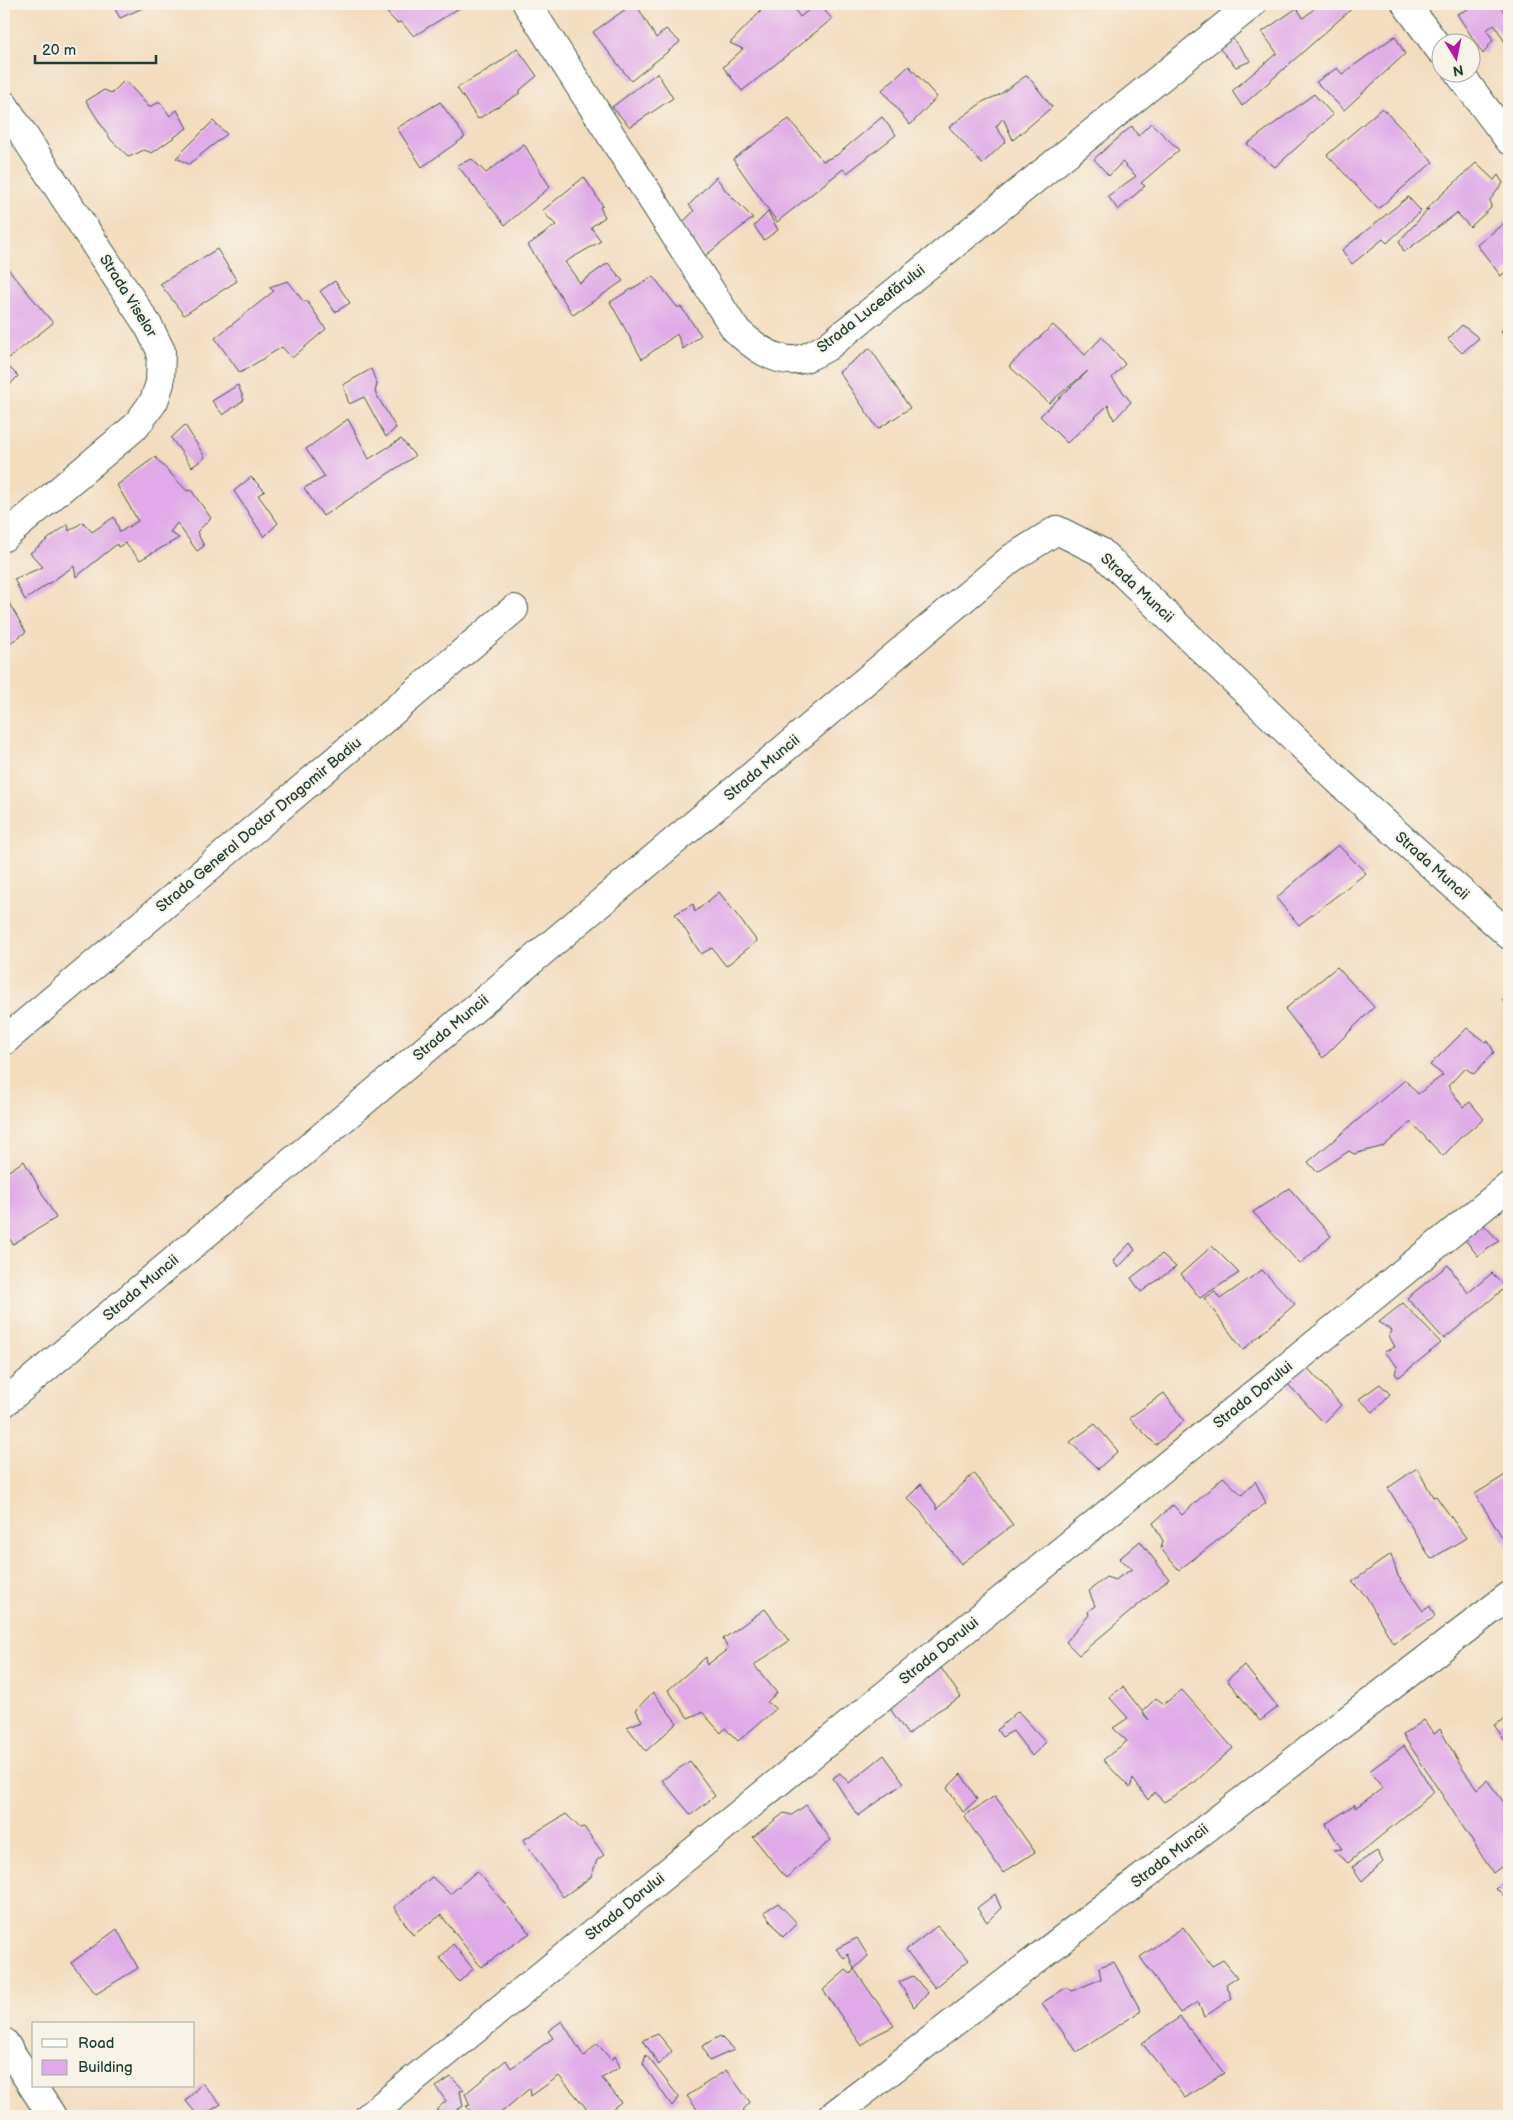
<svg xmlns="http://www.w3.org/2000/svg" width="1513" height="2120" viewBox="0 0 1513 2120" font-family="'Balsamiq Sans',sans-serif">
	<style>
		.building { fill: #dfaae7 }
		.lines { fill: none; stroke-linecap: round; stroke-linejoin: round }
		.minor-casing { stroke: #3f5549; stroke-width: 30 }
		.minor { stroke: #fff; stroke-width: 28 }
		.labels { text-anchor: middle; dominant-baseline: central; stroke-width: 4; stroke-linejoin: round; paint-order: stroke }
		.street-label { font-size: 15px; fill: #1f3d34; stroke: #f7f3e8 }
	</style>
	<rect width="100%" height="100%" fill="#f7f3e8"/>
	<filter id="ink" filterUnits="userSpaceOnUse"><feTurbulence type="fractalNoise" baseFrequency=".02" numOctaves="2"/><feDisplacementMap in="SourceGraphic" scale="10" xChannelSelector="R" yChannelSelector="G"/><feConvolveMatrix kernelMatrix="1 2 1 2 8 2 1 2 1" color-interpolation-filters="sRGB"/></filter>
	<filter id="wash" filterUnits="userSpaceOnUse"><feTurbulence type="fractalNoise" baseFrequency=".0096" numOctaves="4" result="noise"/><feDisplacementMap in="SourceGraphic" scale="20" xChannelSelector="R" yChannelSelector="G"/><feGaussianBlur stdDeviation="1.12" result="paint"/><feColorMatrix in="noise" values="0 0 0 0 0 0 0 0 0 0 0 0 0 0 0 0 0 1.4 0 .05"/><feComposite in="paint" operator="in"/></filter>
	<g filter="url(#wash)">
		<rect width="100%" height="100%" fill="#f3ddbf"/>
		<g id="blocks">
			<path class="building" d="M112,4H143L145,7L120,18Z
				M378,4H463L464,5L414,36L401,22L397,23Z
				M633,4H636L656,38L666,29L680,42L631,81L593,32Z
				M761,4H791L800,17L816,4H819L832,19L742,91L723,67L743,49L730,43L761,11L756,7Z
				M1320,4H1357L1242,106L1232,91L1277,53L1262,32L1297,8L1303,18Z
				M1464,4H1498L1509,18V49L1494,24L1487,30L1493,40L1483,54L1457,14L1468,9Z
				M1395,36L1405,54L1344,110L1316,82L1337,68L1342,74Z
				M1231,37L1251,61L1236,67L1218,47Z
				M517,48L537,76L520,90V93L478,119L457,88L500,62Z
				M909,66L937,97L910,125L882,90Z
				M657,73L673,98L630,127L612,107Z
				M1027,75L1052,107L1013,140L1003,118L996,127L1006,141L982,164L949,127L984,101L999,95Z
				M125,80L149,107L160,102L170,116L177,110L187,128L152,153L144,150L129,157L111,140L86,101L104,90L112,93Z
				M1314,94L1333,115L1275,167L1247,144Z
				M440,102L465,137L422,167L397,128Z
				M1382,108L1433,162L1378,209L1327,155Z
				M882,117L896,135L847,173L843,169L777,222L733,159L789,119L823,161L837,155Z
				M213,121L227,134L189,164L176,158Z
				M1151,123L1179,150L1141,183L1145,186L1118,210L1108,196L1136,176L1122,162L1109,176L1094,159L1132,126L1138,136Z
				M524,144L550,187L505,225L457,165L472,159L486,173Z
				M1476,163L1494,180L1498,175L1503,183L1490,200L1491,208L1470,227L1457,213L1404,252L1399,241L1429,209L1425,210Z
				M584,177L603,206L600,207L605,217L591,227L601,241L565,262L580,283L608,263L623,281L573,315L528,245L556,225L542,211Z
				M716,177L726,191L753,218L705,256L680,225L694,211L689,205Z
				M1408,197L1421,211L1387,243L1383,239L1352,264L1342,250Z
				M768,212L778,230L764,240L754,226Z
				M1509,219V268L1501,276L1477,245Z
				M217,249L237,281L184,315L160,284Z
				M4,264L53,323L4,362L18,376L4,391Z
				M653,276L677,307H681L701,335L683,349L677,334L642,359L610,302Z
				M288,281L303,301H307L326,329L292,358L282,347L240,373L215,338L274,291L269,287Z
				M335,281L350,303L335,312L320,291Z
				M1509,323V341L1501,331Z
				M1053,325L1085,355L1102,337L1125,364L1112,378L1131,402L1114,420L1108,405L1067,443L1040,416L1088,371L1049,403L1009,366Z
				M1462,325L1479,338L1462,353L1448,339Z
				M870,348L910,408L878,429L839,372Z
				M371,369L377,384L375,392L396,428L386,437L364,397L349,404L343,385Z
				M238,385L244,400L223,415L212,401Z
				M348,419L369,459L401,439L415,456L323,516L304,488L325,477L306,449Z
				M185,425L205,457L192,467L171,438Z
				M155,457L187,491L191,490L211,518L197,532L204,546L197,551L177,523L170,532L179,538L140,560L125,543L118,547L117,544L76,577L74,566L25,600L14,579L43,567L30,553L68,524L69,531L83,522L92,532L114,517L120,532L138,521L117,485Z
				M251,477L265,491L258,495L278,523L264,537L234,491Z
				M5,596L26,632L4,647V597Z
				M1338,845L1366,873L1299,925L1276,898Z
				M719,892L757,941L726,966L712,948L701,954L675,914L693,904L695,912Z
				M1337,967L1374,1007L1323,1058L1285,1009Z
				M1509,993V1008L1502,1000Z
				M1467,1028L1485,1042L1488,1041L1494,1052L1474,1074L1465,1068L1448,1086L1463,1107L1470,1102L1484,1119L1460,1138L1443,1156L1411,1122L1384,1146L1354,1154L1349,1151L1317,1172L1308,1162L1405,1080L1418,1094L1443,1075L1430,1065Z
				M24,1161L56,1218L13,1244L4,1231V1174Z
				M1289,1188L1331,1236L1300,1264L1253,1212Z
				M1480,1221L1499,1241L1478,1256L1459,1232Z
				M1130,1243L1135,1250L1118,1268L1113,1261Z
				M1212,1246L1239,1273L1200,1298L1181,1274Z
				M1162,1254L1176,1267L1141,1292L1131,1278Z
				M1448,1265L1468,1293L1492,1273L1506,1287L1444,1339L1407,1298Z
				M1509,1266V1284L1503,1268Z
				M1262,1270L1295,1304L1243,1350L1204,1298L1215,1292L1220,1299Z
				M1403,1303L1441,1343L1399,1377L1395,1374L1397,1366L1384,1352L1395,1347L1389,1336L1392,1331L1379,1322Z
				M1304,1364L1341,1405L1324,1423L1287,1383Z
				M1380,1384L1390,1394L1373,1412L1359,1399Z
				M1164,1393L1184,1421L1156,1445L1129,1418Z
				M1095,1424L1118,1451L1098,1469L1070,1442Z
				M1417,1468L1433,1497L1436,1496L1466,1538L1431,1559L1388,1488Z
				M974,1473L1013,1525L961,1564L921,1512L907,1498L921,1484L936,1505V1510Z
				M1507,1474L1509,1477V1548L1475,1494Z
				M1223,1477L1242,1495L1255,1481L1266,1503L1179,1570L1161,1549L1163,1541L1153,1523L1173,1505L1182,1515Z
				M1140,1541L1169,1579L1079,1655L1066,1642L1089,1615L1088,1611L1095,1606L1089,1591L1106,1577L1115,1580L1132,1569L1119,1559Z
				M1391,1554L1398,1576L1423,1611L1430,1606L1435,1617L1393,1643L1366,1596L1352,1582Z
				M765,1609L789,1641L754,1665L777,1693L767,1702L776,1709L738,1741L725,1728L721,1733L702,1712L688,1718L668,1690L706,1657L707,1665L728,1649L723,1639Z
				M1244,1665L1278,1707L1260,1721L1227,1680Z
				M941,1668L961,1697L936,1712L908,1735L889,1707Z
				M1123,1687L1149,1720L1142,1712L1156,1698L1164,1704L1182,1690L1233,1748L1195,1782L1164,1802L1154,1792L1148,1800L1133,1779L1130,1788L1103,1760L1127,1741L1113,1728L1128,1718L1109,1697Z
				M653,1692L677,1723L646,1751L627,1727L642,1721L636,1710Z
				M1018,1711L1046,1742L1032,1756L1013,1731L1002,1737L997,1730Z
				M1509,1717V1746L1494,1725Z
				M1424,1720L1434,1734L1440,1729L1462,1768L1477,1789L1487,1780L1509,1809V1861L1493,1873L1403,1735Z
				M1404,1746L1434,1792L1348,1863L1334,1850L1342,1849L1326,1824L1355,1804V1808L1383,1788L1369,1771Z
				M884,1755L904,1783L858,1816L833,1778L840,1773L849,1783Z
				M690,1761L715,1796L691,1815L662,1780Z
				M961,1774L977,1799L963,1812L947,1788Z
				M995,1796L1035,1852L1003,1873L964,1816Z
				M806,1805L831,1840L786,1878L753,1837L784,1813L792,1815Z
				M566,1814L580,1828L584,1827L604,1855L597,1860L591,1877L563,1897L523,1840Z
				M1377,1851L1383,1862L1362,1881L1352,1867Z
				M477,1871L530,1933L481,1967L441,1915L413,1935L394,1907L432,1877L450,1894Z
				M1509,1880V1901L1496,1888Z
				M995,1894L1001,1908L987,1922L977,1908Z
				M778,1903L797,1923L783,1937L764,1912Z
				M937,1926L969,1960L935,1988L906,1950Z
				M1183,1927L1212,1966L1223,1960L1237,1977L1226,1984L1232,1998L1204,2017L1198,2002L1180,2013L1140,1957Z
				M117,1929L138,1968L96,1994L71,1963Z
				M857,1938L868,1956L854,1969L894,2026L872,2037L862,2046L823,1990L846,1970L851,1974L854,1969L848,1954L845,1959L836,1949Z
				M453,1944L473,1969L459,1982L440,1958Z
				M1114,1962L1141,2011L1077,2052L1042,2003L1067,1987L1072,1991L1101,1979L1099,1967Z
				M913,1976L928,1993L914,2007L899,1982Z
				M1180,2017L1224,2073L1185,2098L1142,2043Z
				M562,2021L584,2057L597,2043L611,2060L615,2056L620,2067L602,2078L621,2102L603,2116H593L559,2076L531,2096L530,2088L497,2116H476L466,2106L470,2105L465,2094L506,2060L511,2068L553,2038L548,2031Z
				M658,2034L672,2051L659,2065L643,2040Z
				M720,2036L734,2050L709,2061L702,2046Z
				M646,2055L679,2097L672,2106L643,2064Z
				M726,2070L750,2102L743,2110L751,2116H702L687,2096Z
				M451,2077L464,2090L460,2091L463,2106L448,2116L436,2110L446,2101L436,2087Z
				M202,2083L221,2104L203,2116H198L186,2101Z"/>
		</g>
	</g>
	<g filter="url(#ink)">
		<use href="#blocks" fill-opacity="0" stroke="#3f5549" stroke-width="1"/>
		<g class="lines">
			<g class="minor-casing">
				<path id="minor" d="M527,4L735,329C753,346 779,367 805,358C812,355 820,351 827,347L1252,4
					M1406,4L1440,50
					M1458,72L1509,140
					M4,105L149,327L161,351L160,383L154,401L136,426L4,537
					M4,1041L514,609
					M4,1403L1012,558L1057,530L1101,552L1345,787L1509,935
					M4,2042L52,2116
					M369,2116L1509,1186
					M832,2116L1509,1596"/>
			</g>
			<use href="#minor" class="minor"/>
		</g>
	</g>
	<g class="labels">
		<g class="street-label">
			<text transform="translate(128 296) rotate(58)">Strada Viselor</text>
			<text transform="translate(871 309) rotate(-38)">Strada Luceafărului</text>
			<text transform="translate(1137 588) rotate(43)">Strada Muncii</text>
			<text transform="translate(762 768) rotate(-40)">Strada Muncii</text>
			<text transform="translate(259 825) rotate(-40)">Strada General Doctor Dragomir Badiu</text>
			<text transform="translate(1432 866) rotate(42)">Strada Muncii</text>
			<text transform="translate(451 1028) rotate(-40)">Strada Muncii</text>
			<text transform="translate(141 1288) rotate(-40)">Strada Muncii</text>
			<text transform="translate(1253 1395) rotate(-39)">Strada Dorului</text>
			<text transform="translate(939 1651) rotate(-39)">Strada Dorului</text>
			<text transform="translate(1170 1856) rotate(-38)">Strada Muncii</text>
			<text transform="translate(625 1907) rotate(-39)">Strada Dorului</text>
		</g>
	</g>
	<rect width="1513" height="2120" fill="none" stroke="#f7f3e8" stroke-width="20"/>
	<rect x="32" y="2022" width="162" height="65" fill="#f7f3e8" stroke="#a1aaa0"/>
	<rect x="42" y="2039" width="25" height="8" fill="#ffffff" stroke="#a1aaa0"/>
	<text x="78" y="2048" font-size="15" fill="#1f3d34">Road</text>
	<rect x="42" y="2060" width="25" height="15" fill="#dfaae7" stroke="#a1aaa0"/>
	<text x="78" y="2072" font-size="15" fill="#1f3d34">Building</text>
	<g transform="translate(1456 58) rotate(170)"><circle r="24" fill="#f7f3e8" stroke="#a1aaa0"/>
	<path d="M0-4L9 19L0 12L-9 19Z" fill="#b5179e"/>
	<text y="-8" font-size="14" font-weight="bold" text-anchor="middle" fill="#1f3d34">N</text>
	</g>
	<path d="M35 55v8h121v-8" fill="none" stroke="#1f3d34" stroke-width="2.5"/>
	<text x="42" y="55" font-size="15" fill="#1f3d34" stroke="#f7f3e8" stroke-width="4" paint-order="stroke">20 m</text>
</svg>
